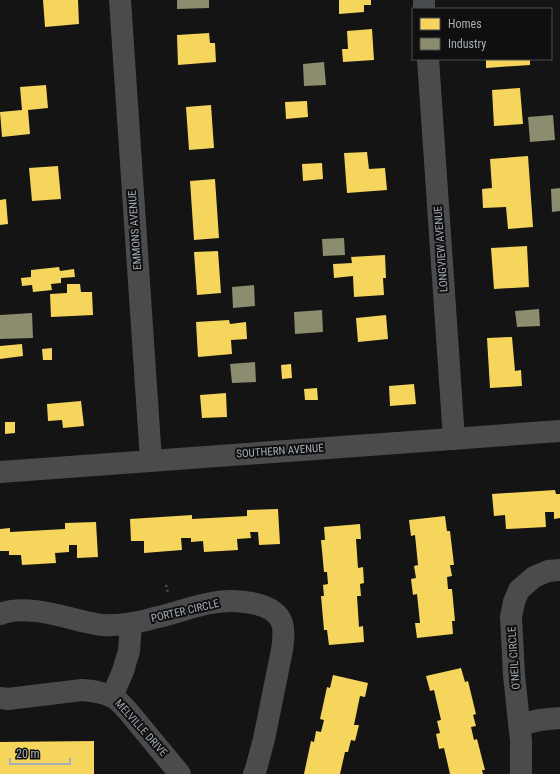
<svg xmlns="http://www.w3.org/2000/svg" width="560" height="774" viewBox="0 0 560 774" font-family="'Roboto Condensed',sans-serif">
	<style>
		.homes { fill: #f6d55c }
		.industry { fill: #8c8c6e }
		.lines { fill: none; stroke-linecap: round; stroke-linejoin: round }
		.path { stroke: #4a4b4e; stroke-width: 2.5; stroke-dasharray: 2 3; stroke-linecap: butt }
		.minor { stroke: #494b4d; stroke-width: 22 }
		.labels { text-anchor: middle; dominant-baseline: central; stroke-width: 4; stroke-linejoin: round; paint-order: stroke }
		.street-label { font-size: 11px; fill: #a6adb4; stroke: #0f0f10 }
	</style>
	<rect width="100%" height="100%" fill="#141414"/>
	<path class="homes" d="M43,0H78L79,24L45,27Z
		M339,0H371V5H364V12L339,14Z
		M372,29L374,60L343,62L342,49H348L347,31Z
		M209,33L210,43H215L216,62L178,65L177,35Z
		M486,59H530V65L486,68Z
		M46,85L48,108L28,110L30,134L2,137L0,112L22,110L20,87Z
		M520,88L523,124L494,126L492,90Z
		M307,101L308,117L286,119L285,102Z
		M211,105L214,148L189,150L186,107Z
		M367,152L369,169L385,168L387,190L347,193L344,153Z
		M528,156L533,227L508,229L506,207L483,208L482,189L492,188L490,159Z
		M322,163L323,179L303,181L302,164Z
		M58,166L61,199L32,201L29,168Z
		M215,179L219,238L194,240L190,181Z
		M6,199L8,224L0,225V200Z
		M527,246L529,287L494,289L491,248Z
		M218,251L221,293L197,295L194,252Z
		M385,255L386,278H383L384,295L354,297L353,276L334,278L333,264L352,263L351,257Z
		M59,267L60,271L74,269L75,277L61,278V283L51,284L52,290L33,292L32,285L22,286L21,278L31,277V270Z
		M67,284H80L81,292H92L93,315L51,317L50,294L67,293Z
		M386,315L388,339L358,342L356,318Z
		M229,320L230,324L246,322L247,339L231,340L232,354L198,357L196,322Z
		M512,337L515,371L521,370L522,386L490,388L487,338Z
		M22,344L23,356L0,359V346Z
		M52,348V360H43L42,349Z
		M291,364L292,378L282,379L281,365Z
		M414,384L416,404L390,406L389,386Z
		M317,388L318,400H305L304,389Z
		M226,393L227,417L202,418L200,395Z
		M81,401L84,426L63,428L62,420L48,421L47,404Z
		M5,422H15V433L5,434Z
		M555,490L556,494H560V518L554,519V512H545L546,527L506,529L505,515L494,516L492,494Z
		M278,509L280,544L259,545L258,532H250L251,538L237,539L238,550L204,552L203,541L191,542V538H181L182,550L144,553V541H131L130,519L192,515V519L247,516V510Z
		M445,516L447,531H450L454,565H450L452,576L447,577L448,589H452L455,621H452L453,634L417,638L415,623H420L417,594L413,595L411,579L416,578L414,566L418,565L415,535L411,536L409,520Z
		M96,522L98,557L77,558V545H69V552L55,553L56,563L22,565L21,555H9V551H0V529L10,528V532L65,529V523Z
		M360,524L361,539H356L358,568L363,567L364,583L360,584L361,596H357L359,627L363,626L364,642L329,645L327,630H324L321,596H324L323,585L328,584L327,572H324L321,540H325L324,527Z
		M461,668L465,682L468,681L476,714L473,715L476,726L471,727L474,740L477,739L485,770H482L483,774H450L444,748L439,749L436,734L440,733L437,721L441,720L434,690L430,691L426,676Z
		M333,675L368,683L365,697L360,696L354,725H359L355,741L351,740L348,752H345L340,774H304L311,741L314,742L316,731L321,732L324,720L320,719L327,687L330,688Z
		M94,741V774H0V742Z"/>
	<path class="industry" d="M177,0H209V8L177,9Z
		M324,62L326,85L304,86L303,64Z
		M553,115L555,140L530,142L528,117Z
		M560,188V211L552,212L551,189Z
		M344,238L345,255L323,256L322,239Z
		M254,285L255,306L233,308L232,287Z
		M539,309L540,326L517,327L515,311Z
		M322,310L323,332L295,334L294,312Z
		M32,313L33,338L0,339V315Z
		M255,362L256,382L232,383L230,364Z"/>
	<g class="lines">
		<path class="path" d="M166,585L168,593"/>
		<path class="minor" d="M120,0L151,460
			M424,0V9
			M428,59L454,439
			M0,472L560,431
			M0,614C24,604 61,616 86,622C92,623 98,625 104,625C122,626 141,622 158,617C176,613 193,606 211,603C231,599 274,600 282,623C285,632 283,642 282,650L264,739L256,769L254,774
			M112,697L123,671L129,651L131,623
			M0,698L8,699L82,690C92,691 103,692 112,697C118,699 122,705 127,710L180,774
			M520,725L539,720L560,718
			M521,774V741L514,675L511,617L514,602L519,590L534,577L548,571L560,570"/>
	</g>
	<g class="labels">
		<g class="street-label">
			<text transform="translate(135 230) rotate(-94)">EMMONS AVENUE</text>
			<text transform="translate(441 249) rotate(-94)">LONGVIEW AVENUE</text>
			<text transform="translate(280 451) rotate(-4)">SOUTHERN AVENUE</text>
			<text transform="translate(185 611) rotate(-13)">PORTER CIRCLE</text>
			<text transform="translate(514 658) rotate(-94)">O'NEIL CIRCLE</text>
			<text transform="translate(141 728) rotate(48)">MELVILLE DRIVE</text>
		</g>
	</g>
	<rect x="412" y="8" width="140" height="52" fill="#0f0f10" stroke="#4b4e52"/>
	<rect x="420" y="18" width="20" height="12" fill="#f6d55c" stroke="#4b4e52"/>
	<text x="448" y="28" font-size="12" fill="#a6adb4">Homes</text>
	<rect x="420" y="38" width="20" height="12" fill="#8c8c6e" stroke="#4b4e52"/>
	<text x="448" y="48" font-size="12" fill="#a6adb4">Industry</text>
	<path d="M10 758v6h60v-6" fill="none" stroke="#a6adb4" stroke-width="2"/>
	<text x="16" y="758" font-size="12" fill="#a6adb4" stroke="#0f0f10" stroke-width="3" paint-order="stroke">20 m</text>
</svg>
